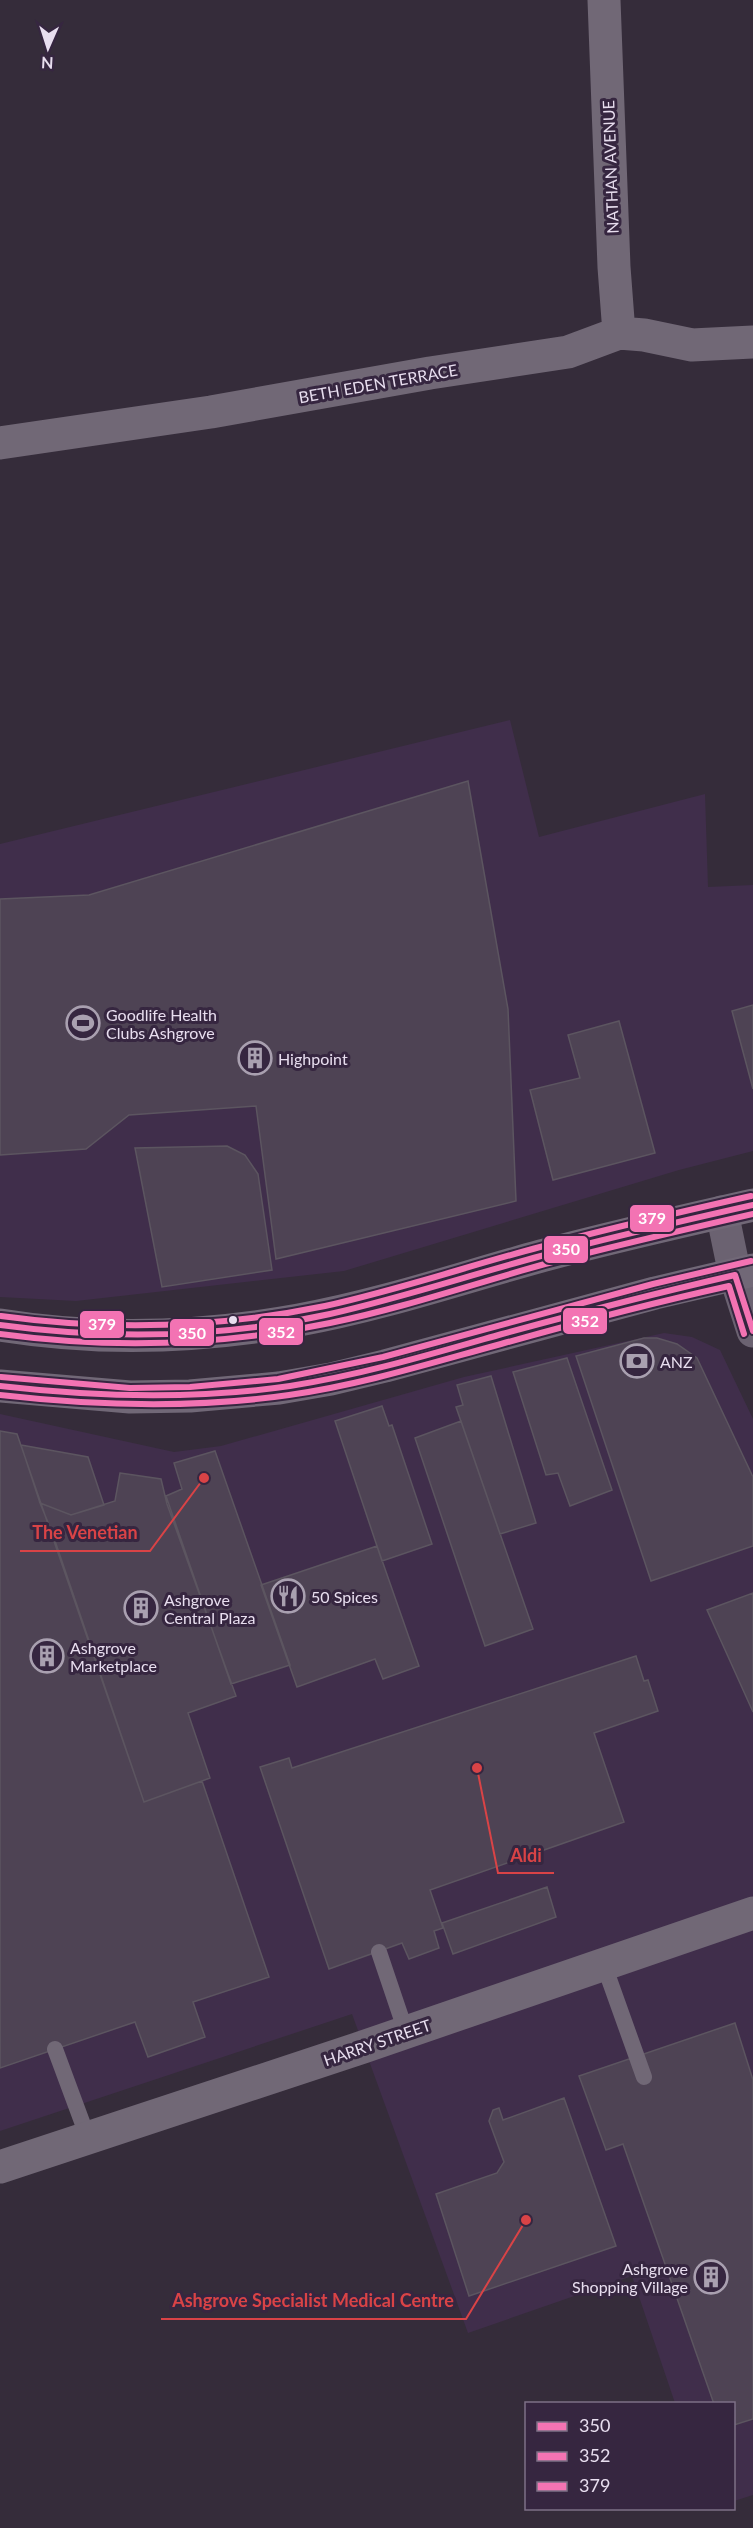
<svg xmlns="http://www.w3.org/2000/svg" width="753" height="2528" viewBox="0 0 753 2528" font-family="Lato,sans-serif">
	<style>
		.built { fill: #402e4b }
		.building { fill: #4e4354; stroke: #5c5560; stroke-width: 1.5 }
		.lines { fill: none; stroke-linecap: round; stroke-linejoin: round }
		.lane { stroke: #716876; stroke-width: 16 }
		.street { stroke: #716876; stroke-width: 33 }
		.secondary { stroke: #6b6271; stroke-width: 33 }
		.primary { stroke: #716877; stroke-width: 33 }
		.bus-1-casing { stroke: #362640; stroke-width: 10 }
		.bus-2-casing { stroke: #362640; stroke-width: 10 }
		.bus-3-casing { stroke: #362640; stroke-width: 10 }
		.bus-1 { stroke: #f373b3; stroke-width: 6 }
		.bus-2 { stroke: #f373b3; stroke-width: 6 }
		.bus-3 { stroke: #f373b3; stroke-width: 6 }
		.bus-dot { fill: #e8deef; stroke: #362640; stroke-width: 2 }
		.labels { text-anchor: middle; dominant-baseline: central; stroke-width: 6; stroke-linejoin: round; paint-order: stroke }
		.street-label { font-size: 16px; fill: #e8deef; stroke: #362640 }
		.poi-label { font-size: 16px; fill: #e8deef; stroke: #362640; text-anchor: start }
		.leader { fill: none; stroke: #d94346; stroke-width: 2 }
		.callout-dot { fill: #d94346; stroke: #362640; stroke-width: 2 }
		.callout-label { font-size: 18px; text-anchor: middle; font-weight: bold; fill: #d94346; stroke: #362640; stroke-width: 6; stroke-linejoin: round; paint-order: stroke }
		.line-badge { stroke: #362640; stroke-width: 2 }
		.badge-label { font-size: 16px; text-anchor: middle; font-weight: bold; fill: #fff }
	</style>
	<rect width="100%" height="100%" fill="#352c3a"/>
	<path class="built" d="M510,720L539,837L705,794L708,887L753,885V1151L679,1170L344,1271L76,1301L0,1297V844Z
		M664,1333L692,1337L720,1350L753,1419V2495L734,2501V2404L675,2403L632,2276L468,2333L352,2014L0,2131V1414L174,1452L221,1446L464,1377Z"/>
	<path class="building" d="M468,781L508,1009L516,1201L276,1259L256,1106L129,1115L86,1149L0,1155V899L89,895Z
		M753,1005V1089L732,1011Z
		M619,1021L655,1153L553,1180L530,1090L580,1078L568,1035Z
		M227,1146L245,1155L258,1174L272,1270L162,1287L135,1148Z
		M644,1338H657L677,1344L697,1358L753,1477V1546L651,1581L576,1356Z
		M567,1358L612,1490L570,1506L558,1473L546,1475L513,1372Z
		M491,1376L536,1523L500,1534L456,1407L463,1405L457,1385Z
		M382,1406L389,1426L392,1425L432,1544L382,1561L335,1421Z
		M461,1421L533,1629L485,1646L415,1438Z
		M0,1431L17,1434L144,1802L202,1781L269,1977L193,2002L205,2037L148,2057L135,2022L0,2068Z
		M21,1445L88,1457L104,1505L71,1515L40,1503Z
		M215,1451L290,1665L231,1684L166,1496L182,1489L174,1463Z
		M120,1473L161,1479L167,1504L236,1696L188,1713L210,1778L144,1802L52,1532L40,1503L71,1515L115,1501Z
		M377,1546L419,1666L383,1679L375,1659L297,1687L261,1585Z
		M753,1593V1712L707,1610Z
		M636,1656L644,1681L648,1680L658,1711L594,1733L624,1822L430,1890L443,1928L434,1931L439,1948L409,1959L402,1943L329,1969L260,1767L289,1758L292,1768Z
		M547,1887L556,1917L453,1954L442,1923Z
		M735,2023L753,2080V2419L734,2425V2404H714L623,2144L606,2150L579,2076Z
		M564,2098L616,2246L469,2296L436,2194L497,2173L504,2162L489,2121L493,2110L499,2108L503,2120Z"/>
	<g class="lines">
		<path class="lane" d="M379,1952L406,2032
			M604,1965L644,2077
			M55,2049L88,2138"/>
		<path class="street" d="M604,0L614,267L619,333
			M0,443L211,412L430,373L568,352L619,333L644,335L692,345L753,342
			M0,2167L363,2047L753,1913"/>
		<path class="secondary" d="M722,1212L735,1275L753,1331"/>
		<path class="primary" d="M0,1325C99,1341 200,1338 299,1320C381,1305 461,1278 541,1256C611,1237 682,1221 753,1205
			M0,1386L130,1397L190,1396L279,1388L331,1379L385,1366L655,1293L753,1270"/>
		<g class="bus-1-casing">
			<path id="bus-1" d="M0,1325C110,1340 221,1338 330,1314C401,1298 470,1275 541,1256C611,1237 682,1221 753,1205
				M0,1386C96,1397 193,1400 290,1386C362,1375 432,1354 502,1334C579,1313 657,1293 735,1275L753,1331"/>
		</g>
		<g class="bus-2-casing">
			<path id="bus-2" d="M0,1334C111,1349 221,1346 330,1323C403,1308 473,1284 545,1264C614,1246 683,1230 753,1214
				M0,1395C97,1406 193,1409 289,1395C361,1385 431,1363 501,1344C576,1323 652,1303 729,1286L744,1334"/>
		</g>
		<g class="bus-3-casing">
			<path id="bus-3" d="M1,1316C110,1331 218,1328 325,1306C398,1290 468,1266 540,1247C610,1228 680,1212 751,1196
				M1,1377L130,1388L190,1387L278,1379L383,1357L653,1284L751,1261"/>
		</g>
		<use href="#bus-1" class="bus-1"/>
		<use href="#bus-2" class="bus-2"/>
		<use href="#bus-3" class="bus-3"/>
	</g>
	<defs>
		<g id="stadium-ring" transform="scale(1.725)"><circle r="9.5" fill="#362640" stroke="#a9a0b0" stroke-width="1.5"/><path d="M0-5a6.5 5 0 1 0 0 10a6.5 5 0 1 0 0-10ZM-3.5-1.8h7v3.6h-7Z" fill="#a9a0b0"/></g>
		<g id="building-ring" transform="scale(1.725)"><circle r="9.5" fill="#362640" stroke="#a9a0b0" stroke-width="1.5"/><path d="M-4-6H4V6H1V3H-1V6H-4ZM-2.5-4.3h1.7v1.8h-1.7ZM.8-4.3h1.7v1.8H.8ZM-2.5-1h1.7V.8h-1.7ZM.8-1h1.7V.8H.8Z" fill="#a9a0b0"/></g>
		<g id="bank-ring" transform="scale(1.725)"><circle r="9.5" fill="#362640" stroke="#a9a0b0" stroke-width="1.5"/><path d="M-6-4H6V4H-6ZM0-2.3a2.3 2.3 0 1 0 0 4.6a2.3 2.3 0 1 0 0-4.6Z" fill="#a9a0b0"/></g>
		<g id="restaurant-ring" transform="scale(1.725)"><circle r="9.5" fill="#362640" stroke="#a9a0b0" stroke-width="1.5"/><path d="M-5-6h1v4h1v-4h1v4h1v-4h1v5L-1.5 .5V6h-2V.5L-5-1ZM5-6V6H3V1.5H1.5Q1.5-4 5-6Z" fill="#a9a0b0"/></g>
	</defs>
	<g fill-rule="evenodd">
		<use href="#stadium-ring" x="83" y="1023"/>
		<use href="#building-ring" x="255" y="1058"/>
		<use href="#bank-ring" x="637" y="1361"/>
		<use href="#restaurant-ring" x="288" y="1596"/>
		<use href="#building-ring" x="141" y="1608"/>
		<use href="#building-ring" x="47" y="1656"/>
		<use href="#building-ring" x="711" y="2277"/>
	</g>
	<circle class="bus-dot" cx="233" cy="1320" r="5"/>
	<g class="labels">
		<g class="street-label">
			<text transform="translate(610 167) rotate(-92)">NATHAN AVENUE</text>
			<text transform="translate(378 383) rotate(-10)">BETH EDEN TERRACE</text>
			<text transform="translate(377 2042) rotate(-19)">HARRY STREET</text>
		</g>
		<g class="poi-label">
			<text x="106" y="1014">Goodlife Health<tspan x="106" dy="18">Clubs Ashgrove</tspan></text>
			<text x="278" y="1058">Highpoint</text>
			<text x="660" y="1361">ANZ</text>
			<text x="311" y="1596">50 Spices</text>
			<text x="164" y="1599">Ashgrove<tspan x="164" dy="18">Central Plaza</tspan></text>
			<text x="70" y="1647">Ashgrove<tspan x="70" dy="18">Marketplace</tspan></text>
			<text x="688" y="2268" text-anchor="end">Ashgrove<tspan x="688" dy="18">Shopping Village</tspan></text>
		</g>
	</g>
	<path class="leader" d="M204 1478L150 1551H20M477 1768L498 1873H554M526 2220L466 2319H161"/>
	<g class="callout-dot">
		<circle cx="204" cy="1478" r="6"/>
		<circle cx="477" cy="1768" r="6"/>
		<circle cx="526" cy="2220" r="6"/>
	</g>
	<g class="callout-label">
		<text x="85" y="1539">The Venetian</text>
		<text x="526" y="1862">Aldi</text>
		<text x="313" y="2307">Ashgrove Specialist Medical Centre</text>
	</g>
	<g class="line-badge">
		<rect x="629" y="1204" width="46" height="29" rx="6" fill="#f373b3"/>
		<rect x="543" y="1235" width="46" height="29" rx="6" fill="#f373b3"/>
		<rect x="562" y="1307" width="46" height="28" rx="6" fill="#f373b3"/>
		<rect x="79" y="1310" width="46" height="29" rx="6" fill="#f373b3"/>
		<rect x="258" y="1317" width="46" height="29" rx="6" fill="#f373b3"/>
		<rect x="169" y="1318" width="46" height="29" rx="6" fill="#f373b3"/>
	</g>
	<g class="badge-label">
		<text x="652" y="1224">379</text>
		<text x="566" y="1255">350</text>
		<text x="585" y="1327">352</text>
		<text x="102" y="1330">379</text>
		<text x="281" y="1338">352</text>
		<text x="192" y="1339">350</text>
	</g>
	<rect x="525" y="2402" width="210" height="108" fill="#362640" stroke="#7d7086" stroke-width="1.5"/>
	<rect x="537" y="2422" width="30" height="9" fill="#f373b3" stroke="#7d7086" stroke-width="1.5"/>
	<text x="579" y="2432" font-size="18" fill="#e8deef">350</text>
	<rect x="537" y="2452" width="30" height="9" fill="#f373b3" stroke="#7d7086" stroke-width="1.5"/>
	<text x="579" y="2462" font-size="18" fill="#e8deef">352</text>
	<rect x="537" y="2482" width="30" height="9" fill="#f373b3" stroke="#7d7086" stroke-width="1.5"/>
	<text x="579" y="2492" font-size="18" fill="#e8deef">379</text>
	<g transform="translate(48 48) rotate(183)" stroke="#362640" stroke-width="4.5" paint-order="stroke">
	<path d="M0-4.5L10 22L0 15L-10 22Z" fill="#e8deef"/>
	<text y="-9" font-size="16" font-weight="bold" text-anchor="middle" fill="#e8deef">N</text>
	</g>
</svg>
